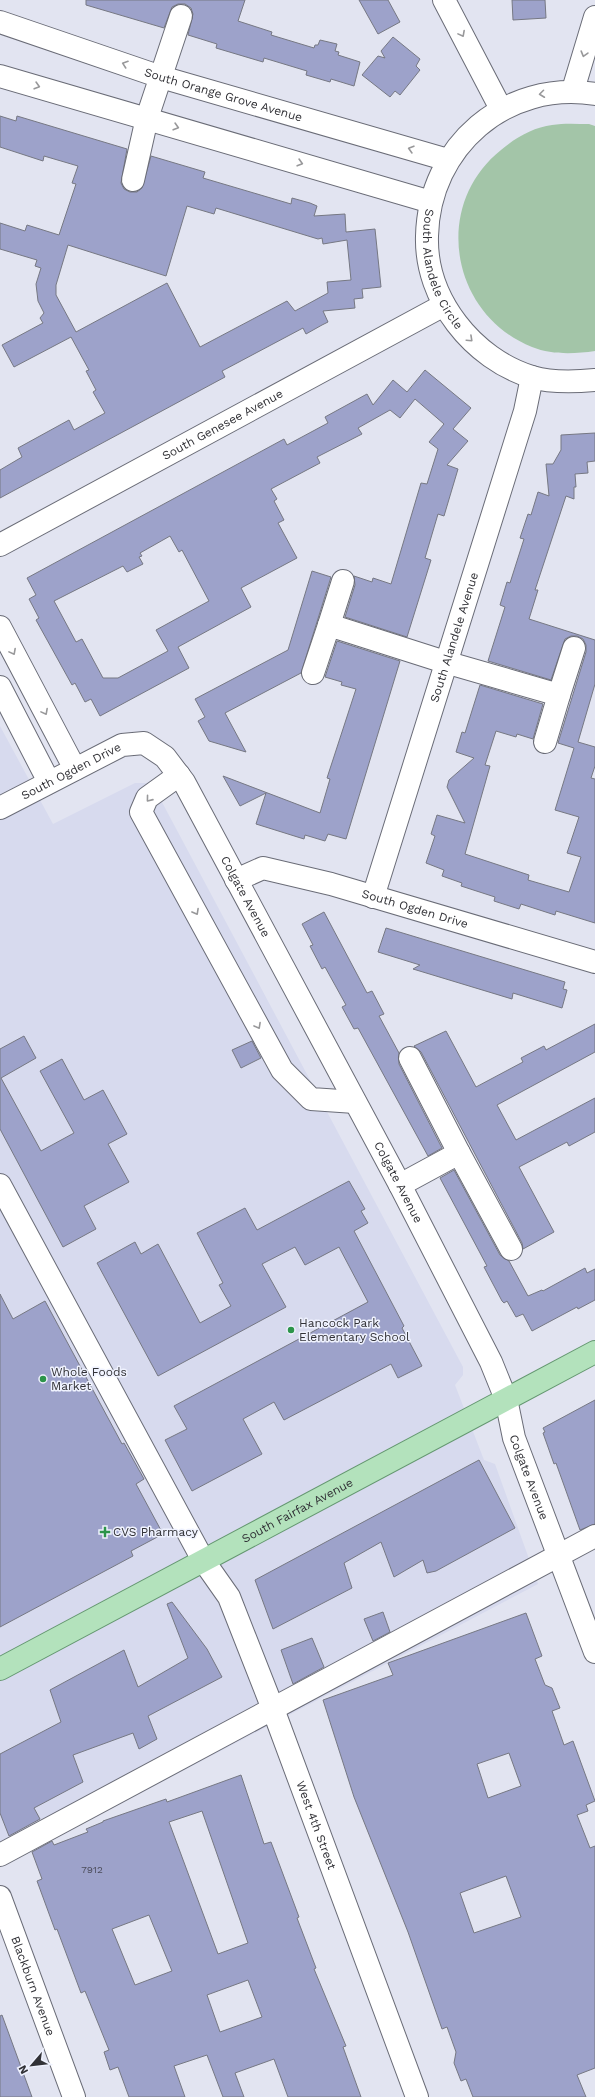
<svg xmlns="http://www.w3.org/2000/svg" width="595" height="2097" viewBox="0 0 595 2097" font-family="'Work Sans',sans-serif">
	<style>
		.built { fill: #d7daee }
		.green { fill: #a3c5a8 }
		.building { fill: #9da2ca; stroke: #767883; fill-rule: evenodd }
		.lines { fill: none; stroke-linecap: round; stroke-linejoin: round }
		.minor-casing { stroke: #6a6c77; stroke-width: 24 }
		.major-casing { stroke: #649770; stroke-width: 24 }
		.minor { stroke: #fff; stroke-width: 22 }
		.major { stroke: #b3e2bc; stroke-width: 22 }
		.oneway { stroke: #98989a }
		.poi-dot { fill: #2c944a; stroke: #eff2fe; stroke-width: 1.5 }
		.labels { text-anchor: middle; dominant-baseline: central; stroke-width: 3; stroke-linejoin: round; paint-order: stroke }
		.number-label { font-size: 10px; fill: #4c4d5b }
		.street-label { font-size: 12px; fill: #313136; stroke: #eff2fe }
		.poi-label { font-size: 12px; fill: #313136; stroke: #eff2fe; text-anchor: start }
	</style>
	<rect width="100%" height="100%" fill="#e2e4f1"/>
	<path class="built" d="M0,726L53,824L135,783H146L156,791L463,1367V1375L455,1385L484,1460L495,1464L538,1584L0,1867Z"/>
	<path class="green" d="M589,124L595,126V351C574,354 552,355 532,347C450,314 432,205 501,150C515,138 534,127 552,125C564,123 577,124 589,124Z"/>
	<path class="building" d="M86,0H245L238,21L272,32L271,35L314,48L315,45H318L320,40L337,44L335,51L339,52L338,55L360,62L354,86L331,79L330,82L306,75L307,71L264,58L263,62L216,48L217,44L188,35L193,14L191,8L185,4H178L172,7L164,28L86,5Z
		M359,0H388L400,22L378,34Z
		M512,0H545L546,18L513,20Z
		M393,37L420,59L416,66L420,70L400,95L395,91L390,97L362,75L378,56L385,58L381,51Z
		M0,116L16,121L17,116L127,149L121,183L124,189L130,192H137L142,188L151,156L205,172L203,178L291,204L292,198L310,203L317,206L314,216L345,214L346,232L375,229L381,287L362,289L363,298L354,299L355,308L323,311L328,322L322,325L306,334L303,328L222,371L225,377L0,498V470L22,457L18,448L69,420L74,430L105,413L93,392L96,390L86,371L89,370L71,337L14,367L2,345L43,323L40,318L44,313L38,301L36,284L41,268L35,266L37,260L0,249V223L25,231L27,225L59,235L76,184L72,183L78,166L44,156L43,161L0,147ZM187,206L214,214L216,208L318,239L322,238L323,244L347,240L351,280L327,282L328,293L295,311L287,301L200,347L167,283L76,332L56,295V285L68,245L166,276Z
		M425,370L471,408L453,429L468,441L447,465L458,469L444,516L438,514L425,558L431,560L407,637L345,617L355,585L354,576L372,582L373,578L391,584L421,483L427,484L438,449L429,442L444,424L415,399L400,418L390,410L358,428L362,434L317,457L320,463L271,489L277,499L274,501L284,520L278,523L297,558L241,588L251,607L178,647L189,668L100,716L91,699L85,702L75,683L72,685L36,620L39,618L29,599L36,595L27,578L284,439L287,445L328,423L325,417L367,394L373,405L393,380L407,392ZM170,536L179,552L182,550L209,601L156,630L168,651L118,678H103L82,639L76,642L54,601L123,566L127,572L143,564L139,557L142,556L140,553Z
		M595,433V461L587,462L588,473L575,474L576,487H574V499L566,496L535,590H538L529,619L595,640V684L578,742L595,747V766L591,778L595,779V923L556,911L555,915L521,904L519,909L494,901L495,897L461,886L462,883L442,876L444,870L426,863L435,836L431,834L437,815L465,823L447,787L449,780L474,758L456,752L462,732L465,733L480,685L543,704L533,739L517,734L516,737L496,731L485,765L490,766L465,854L529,875L528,880L569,892L581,857L567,853L579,817L555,810L574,748L558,743L586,652V645L583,639L577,636H571L565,639L551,680L488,661L505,607L500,605L507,582L510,583L524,539L520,538L528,514L531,515L538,492L549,496L546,464H553L561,450V435Z
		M312,571L331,577L301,673L225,713L246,752L209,741L198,721L205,717L195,699L288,650Z
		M337,641L400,661L346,839L328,834L325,841L305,835L304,839L256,824L266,793L240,806L223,776L320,813L330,779L327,778L356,689L341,685L342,682L325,677Z
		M324,912L367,993L372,991L384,1014L379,1016L399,1053V1064L442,1148L428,1156L358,1028L354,1029L342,1007L346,1005L325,967L322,969L310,946L313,945L302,924Z
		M386,928L565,982L563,989L567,990L562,1008L513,993L512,999L413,969L420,965L378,952Z
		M595,1024V1052L497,1105L516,1140L595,1098V1132L569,1146L567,1142L519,1167L554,1232L523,1249L522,1243L421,1052L414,1046L446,1031L476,1087L523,1062L521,1058L544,1046L546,1050Z
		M24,1036L36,1058L1,1078L41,1151L74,1133L40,1071L62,1059L84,1100L103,1090L127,1134L108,1144L129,1182L84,1206L96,1229L63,1247L0,1129V1049Z
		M252,1041L261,1058L241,1068L232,1050Z
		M454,1170L500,1255L509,1261L528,1296L542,1290L543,1291L585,1268L587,1273L595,1269V1300L578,1309L577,1307L532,1331L523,1314L516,1317L507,1301L504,1303L502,1301L484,1267L487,1266L440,1178Z
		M349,1181L365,1209L361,1211L368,1223L354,1231L404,1326L402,1328L422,1366L398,1378L391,1364L284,1420L274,1402L243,1419L262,1454L192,1491L165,1440L187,1429L174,1406L368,1302L339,1247L305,1265L295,1247L262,1264L286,1307L158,1376L97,1263L135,1242L141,1254L158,1244L200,1323L231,1306L219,1285L223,1283L197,1233L245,1208L257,1230Z
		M0,1294L13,1319L45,1301L122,1444L124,1443L144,1479L136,1484L163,1534L131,1551L133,1556L0,1627Z
		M595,1400V1524L580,1530L556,1463L554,1464L543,1433L545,1432L543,1428Z
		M479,1460L515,1528L436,1571L427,1573L423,1560L394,1577L381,1542L344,1563L352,1588L273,1629L255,1580Z
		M172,1602L207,1649L222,1677L148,1716L157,1739L139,1749L133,1733L73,1755L83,1782L34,1808L40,1819L9,1836L0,1813V1754L61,1722L50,1690L124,1650L138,1687L188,1658L167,1604Z
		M383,1612L390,1632L373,1641L364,1619Z
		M526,1613L542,1656L535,1659L545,1685L552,1688L560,1708L552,1711L564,1745L573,1741L595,1801L586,1805L588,1811L577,1815L590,1848L595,1846V2068L577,2075L586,2097H473L466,2079L461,2081L454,2063L456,2052L447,2027L442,2029L408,1932L354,1797L323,1700L393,1675L388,1663ZM509,1753L521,1786L488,1798L477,1764ZM506,1876L521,1917L474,1933L460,1893Z
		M312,1638L324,1667L293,1684L281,1650Z
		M241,1775L264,1844L271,1842L299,1917L297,1918L316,1968L314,1969L346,2046L343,2047L361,2097H288L274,2059L235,2073L244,2097H223L207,2055L174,2066L185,2097H129L118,2067L110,2070L104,2052L109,2050L85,1991L81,1993L57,1929L55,1930L37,1881L42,1879L32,1852L52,1841L54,1845L88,1832L86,1829L103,1822V1821L166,1799L167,1802ZM202,1811L248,1943L218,1954L169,1822ZM149,1915L172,1971L135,1985L112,1929ZM248,1980L262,2017L220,2032L207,1995Z
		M2,2015L32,2097H0V2016Z"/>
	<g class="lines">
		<g class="minor-casing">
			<g id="minor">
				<path d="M444,0L501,109"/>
				<path id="s1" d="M0,22L161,77L448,160"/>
				<path d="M0,76L431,202"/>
				<path d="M573,90L595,17"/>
				<path id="s2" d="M595,94C506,80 429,146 427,236C425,299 473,359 532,377C552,383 574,382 595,380"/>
				<path d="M133,180L147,118L181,16"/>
				<path id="s3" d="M0,545L444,305"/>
				<path d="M329,625L343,581"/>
				<path d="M0,627L75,769"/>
				<path d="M313,673L329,625L445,662L559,695L574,648"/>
				<path d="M0,687L49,782"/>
				<path d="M545,742L559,695"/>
				<path d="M179,775L147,798L141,812L282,1070L311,1099L355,1102"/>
				<path id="s4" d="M0,808L122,745L144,743L165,757L184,782L400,1185L491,1362L506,1399L514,1438L595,1652"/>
				<path id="s5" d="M236,880L263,868L331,884L595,962"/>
				<path id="s6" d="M373,897L525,411L532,377"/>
				<path d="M410,1058L459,1153"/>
				<path id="s7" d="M0,1185L203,1560L229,1597L273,1709L417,2097"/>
				<path d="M400,1185L459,1153L511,1249"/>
				<path d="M0,1855L595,1536"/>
				<path id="s8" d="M0,1897L74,2097"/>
			</g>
		</g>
		<g class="major-casing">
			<g id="major">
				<path id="s9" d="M0,1669L595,1352"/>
			</g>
		</g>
		<use href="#minor" class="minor"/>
		<use href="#major" class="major"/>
	</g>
	<defs><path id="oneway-chevron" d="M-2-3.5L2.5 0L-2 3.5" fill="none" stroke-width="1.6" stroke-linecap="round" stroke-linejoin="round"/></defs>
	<g class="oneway">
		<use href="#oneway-chevron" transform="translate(462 34) rotate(62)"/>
		<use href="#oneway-chevron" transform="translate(584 54) rotate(106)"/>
		<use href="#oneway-chevron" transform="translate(125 64) rotate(-161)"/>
		<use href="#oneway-chevron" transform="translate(37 86) rotate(16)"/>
		<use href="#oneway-chevron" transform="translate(542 94) rotate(173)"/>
		<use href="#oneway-chevron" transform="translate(176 127) rotate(16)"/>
		<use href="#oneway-chevron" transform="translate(411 149) rotate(-164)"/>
		<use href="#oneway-chevron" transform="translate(300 163) rotate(16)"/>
		<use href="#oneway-chevron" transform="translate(470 339) rotate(43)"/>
		<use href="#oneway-chevron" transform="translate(13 652) rotate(62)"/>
		<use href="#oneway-chevron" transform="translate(45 712) rotate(62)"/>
		<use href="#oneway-chevron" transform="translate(149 799) rotate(129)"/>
		<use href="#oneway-chevron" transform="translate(196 912) rotate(61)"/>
		<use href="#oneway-chevron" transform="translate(258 1026) rotate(61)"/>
	</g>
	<g class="poi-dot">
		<circle cx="291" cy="1330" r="4"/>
		<circle cx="43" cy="1379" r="4"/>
		<path d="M103 1526h4v4h4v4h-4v4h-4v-4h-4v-4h4z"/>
	</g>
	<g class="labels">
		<g class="number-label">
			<text x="92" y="1869">7912</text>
		</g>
		<g class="street-label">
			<text stroke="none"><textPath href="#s1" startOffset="235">South Orange Grove Avenue</textPath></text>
			<text stroke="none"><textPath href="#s2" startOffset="286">South Alandele Circle</textPath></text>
			<text stroke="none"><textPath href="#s3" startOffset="253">South Genesee Avenue</textPath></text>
			<text stroke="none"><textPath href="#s6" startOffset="272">South Alandele Avenue</textPath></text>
			<text stroke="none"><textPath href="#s4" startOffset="80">South Ogden Drive</textPath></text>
			<text stroke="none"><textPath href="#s4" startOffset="346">Colgate Avenue</textPath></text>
			<text stroke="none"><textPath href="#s5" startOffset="187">South Ogden Drive</textPath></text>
			<text stroke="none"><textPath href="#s4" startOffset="670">Colgate Avenue</textPath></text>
			<text stroke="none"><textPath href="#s4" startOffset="994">Colgate Avenue</textPath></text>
			<text stroke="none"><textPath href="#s9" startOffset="337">South Fairfax Avenue</textPath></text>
			<text stroke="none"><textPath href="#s7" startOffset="716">West 4th Street</textPath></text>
			<text stroke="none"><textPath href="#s8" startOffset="95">Blackburn Avenue</textPath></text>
		</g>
		<g class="poi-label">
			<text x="299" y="1323">Hancock Park<tspan x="299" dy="14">Elementary School</tspan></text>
			<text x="51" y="1372">Whole Foods<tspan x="51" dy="14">Market</tspan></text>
			<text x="113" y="1532">CVS Pharmacy</text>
		</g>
	</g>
	<g transform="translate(32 2065) rotate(242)" stroke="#eff2fe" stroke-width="3" paint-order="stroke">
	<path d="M0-3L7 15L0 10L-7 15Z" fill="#313136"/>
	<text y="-6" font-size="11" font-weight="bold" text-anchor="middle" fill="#313136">N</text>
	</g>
</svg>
